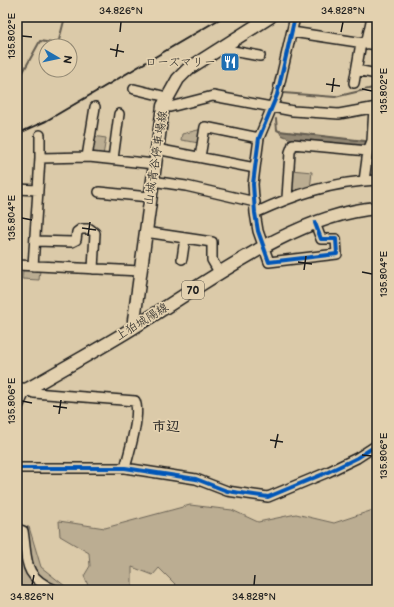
<svg xmlns="http://www.w3.org/2000/svg" width="394" height="607" viewBox="0 0 394 607" font-family="'Balsamiq Sans','Klee One',sans-serif">
	<style>
		.green { fill: #bbad92; stroke: #6c6457 }
		.water { fill: #928773; stroke: #635c50 }
		.lines { fill: none; stroke-linecap: round; stroke-linejoin: round }
		.stream { stroke: #635c50; stroke-width: 2 }
		.minor-casing { stroke: #1c1c1c; stroke-width: 12 }
		.major-casing { stroke: #1c1c1c; stroke-width: 15 }
		.minor { stroke: #e3d1af; stroke-width: 9 }
		.major { stroke: #e3d1af; stroke-width: 12 }
		.rail { stroke: #1c1c1c; stroke-width: 2 }
		.cycleway-casing { stroke: #e3d1af; stroke-width: 6 }
		.cycleway { stroke: #0057b8; stroke-width: 4 }
		.ticks { fill: none; stroke: #1c1c1c; stroke-width: 1.5 }
		.labels { text-anchor: middle; dominant-baseline: central; stroke-width: 3.5; stroke-linejoin: round; paint-order: stroke }
		.shield { fill: #e3d1af; stroke: #585248; stroke-width: 1 }
		.shield-label { font-size: 11px; font-weight: bold; fill: #1c1c1c }
		.poi-label { font-size: 12px; fill: #1c1c1c; stroke: #e3d1af; text-anchor: end }
		.street-label { font-size: 12px; fill: #1c1c1c; stroke: #e3d1af }
		.quarter-label { font-size: 14px; font-weight: bold; fill: #1c1c1c; stroke: #e3d1af }
		.neatline { fill: none; stroke: #1c1c1c; stroke-width: 1.5 }
		.ticks-label { font-size: 10px; text-anchor: middle; fill: #1c1c1c }
	</style>
	<rect width="100%" height="100%" fill="#dbcaa9"/>
	<filter id="ink" filterUnits="userSpaceOnUse"><feTurbulence type="fractalNoise" baseFrequency=".025" numOctaves="2"/><feDisplacementMap in="SourceGraphic" scale="8" xChannelSelector="R" yChannelSelector="G"/><feConvolveMatrix kernelMatrix="1 2 1 2 8 2 1 2 1" color-interpolation-filters="sRGB"/></filter>
	<g filter="url(#ink)">
		<path class="green" d="M202,129L199,143L181,140L182,134Z
			M93,136L106,138L103,156L90,154Z
			M291,170L312,172L310,189L289,195Z
			M23,269L40,270L39,280L22,279Z
			M190,505L232,510L258,522L296,514L334,523L376,509L377,590H181L159,568L153,575L132,567V590H90L84,576L90,566L89,553L60,536L59,521L105,528Z
			M17,527H29L41,567L70,590H43L17,585Z"/>
		<path class="water" d="M279,131L365,141V147L304,144L281,135Z"/>
		<g class="lines">
			<path class="stream" d="M17,83L40,41L58,44L65,17
				M283,93L335,97L377,87
				M276,119L277,130L279,131L365,141"/>
			<g class="minor-casing">
				<path id="minor" d="M295,17L277,95L259,138L255,168L253,184L255,213L258,231L269,262L337,254L336,239H321L315,223
					M292,32L377,45
					M366,44L372,17
					M223,47L227,50L260,56
					M356,70L377,74
					M354,83L361,43
					M134,89L167,97
					M163,106L170,107L213,96L293,111L339,114L377,107
					M156,149L255,168
					M87,157L95,107
					M200,157L205,127L259,138
					M40,158V135
					M113,159L119,114
					M152,181L186,186L255,202
					M364,181L368,151L372,141L374,108
					M17,189L38,190L40,158L89,157L154,164
					M99,192L149,197
					M287,198L290,152L293,144L368,151
					M255,213C296,194 332,182 377,180
					M145,232L212,242V260L219,272
					M35,241L72,242L76,240L77,232L81,229H90L95,233L93,269
					M182,259L185,238
					M17,265L140,271
					M33,266L38,190
					M17,409L26,390L34,393L135,401C141,414 129,453 125,468
					M17,468H125L196,479L227,491L268,497L328,472L357,458L377,445
					M17,529L23,531C28,561 22,576 55,590"/>
			</g>
			<g class="major-casing">
				<path id="major" d="M136,326L134,320L163,106L178,79L188,69L270,17
					M17,389L26,390L40,382C76,361 112,342 147,319C213,278 298,214 377,208"/>
			</g>
			<use href="#minor" class="minor"/>
			<use href="#major" class="major"/>
			<path class="rail" d="M17,134L46,121L223,17"/>
			<g class="cycleway-casing">
				<path id="cycleway" d="M295,17L277,95L259,138L255,168L253,184L255,213L258,231L269,262L337,254L336,239H321L315,223
					M17,468H125L196,479L227,491L268,497L328,472L357,458L377,445"/>
			</g>
			<use href="#cycleway" class="cycleway"/>
		</g>
	</g>
	<path class="ticks" d="M120,32L121,22M341,32L343,22M22,36L32,37M110,49L124,52M116,57L118,44M326,84L340,86M362,89L372,91M332,92L334,78M22,218L32,220M82,228L96,230M88,236L90,222M298,262L312,264M304,270L306,256M362,272L372,274M22,401L32,403M53,406L67,408M59,414L61,400M270,440L283,442M275,448L278,434M362,455L372,456M32,585L34,575M254,585L255,575"/>
	<defs>
		<g id="restaurant-square" transform="scale(1)"><rect x="-9" y="-9" width="18" height="18" rx="4" fill="#1f6fb2" stroke="#e3d1af"/><path d="M-5-6h1v4h1v-4h1v4h1v-4h1v5L-1.5 .5V6h-2V.5L-5-1ZM5-6V6H3V1.5H1.5Q1.5-4 5-6Z" fill="#fff"/></g>
	</defs>
	<g fill-rule="evenodd">
		<use href="#restaurant-square" x="230" y="62"/>
	</g>
	<g class="labels">
		<rect class="shield" x="182" y="281" width="22" height="18" rx="3"/>
		<g class="shield-label">
			<text x="193" y="290">70</text>
		</g>
		<g class="poi-label">
			<text x="216" y="62">ローズマリー</text>
		</g>
		<g class="street-label">
			<text transform="translate(156 158) rotate(-81)">山城青谷停車場線</text>
			<text transform="translate(142 322) rotate(-32)">上狛城陽線</text>
		</g>
		<g class="quarter-label">
			<text x="166" y="426">市辺</text>
		</g>
	</g>
	<rect width="394" height="607" fill="none" stroke="#e3d1af" stroke-width="44"/>
	<g transform="translate(58 58) rotate(99)"><circle r="19" fill="#e3d1af" stroke="#938974"/>
	<path d="M0-3L7 15L0 10L-7 15Z" fill="#1f6fb2"/>
	<text y="-6" font-size="11" font-weight="bold" text-anchor="middle" fill="#1c1c1c">N</text>
	</g>
	<rect x="22" y="22" width="350" height="563" class="neatline"/>
	<g class="ticks-label">
		<text x="121" y="14">34.826°N</text>
		<text x="343" y="14">34.828°N</text>
		<text transform="translate(11 36) rotate(-90)" y="4">135.802°E</text>
		<text transform="translate(383 91) rotate(-90)" y="4">135.802°E</text>
		<text transform="translate(11 218) rotate(-90)" y="4">135.804°E</text>
		<text transform="translate(383 274) rotate(-90)" y="4">135.804°E</text>
		<text transform="translate(11 401) rotate(-90)" y="4">135.806°E</text>
		<text transform="translate(383 456) rotate(-90)" y="4">135.806°E</text>
		<text x="32" y="600">34.826°N</text>
		<text x="254" y="600">34.828°N</text>
	</g>
</svg>
